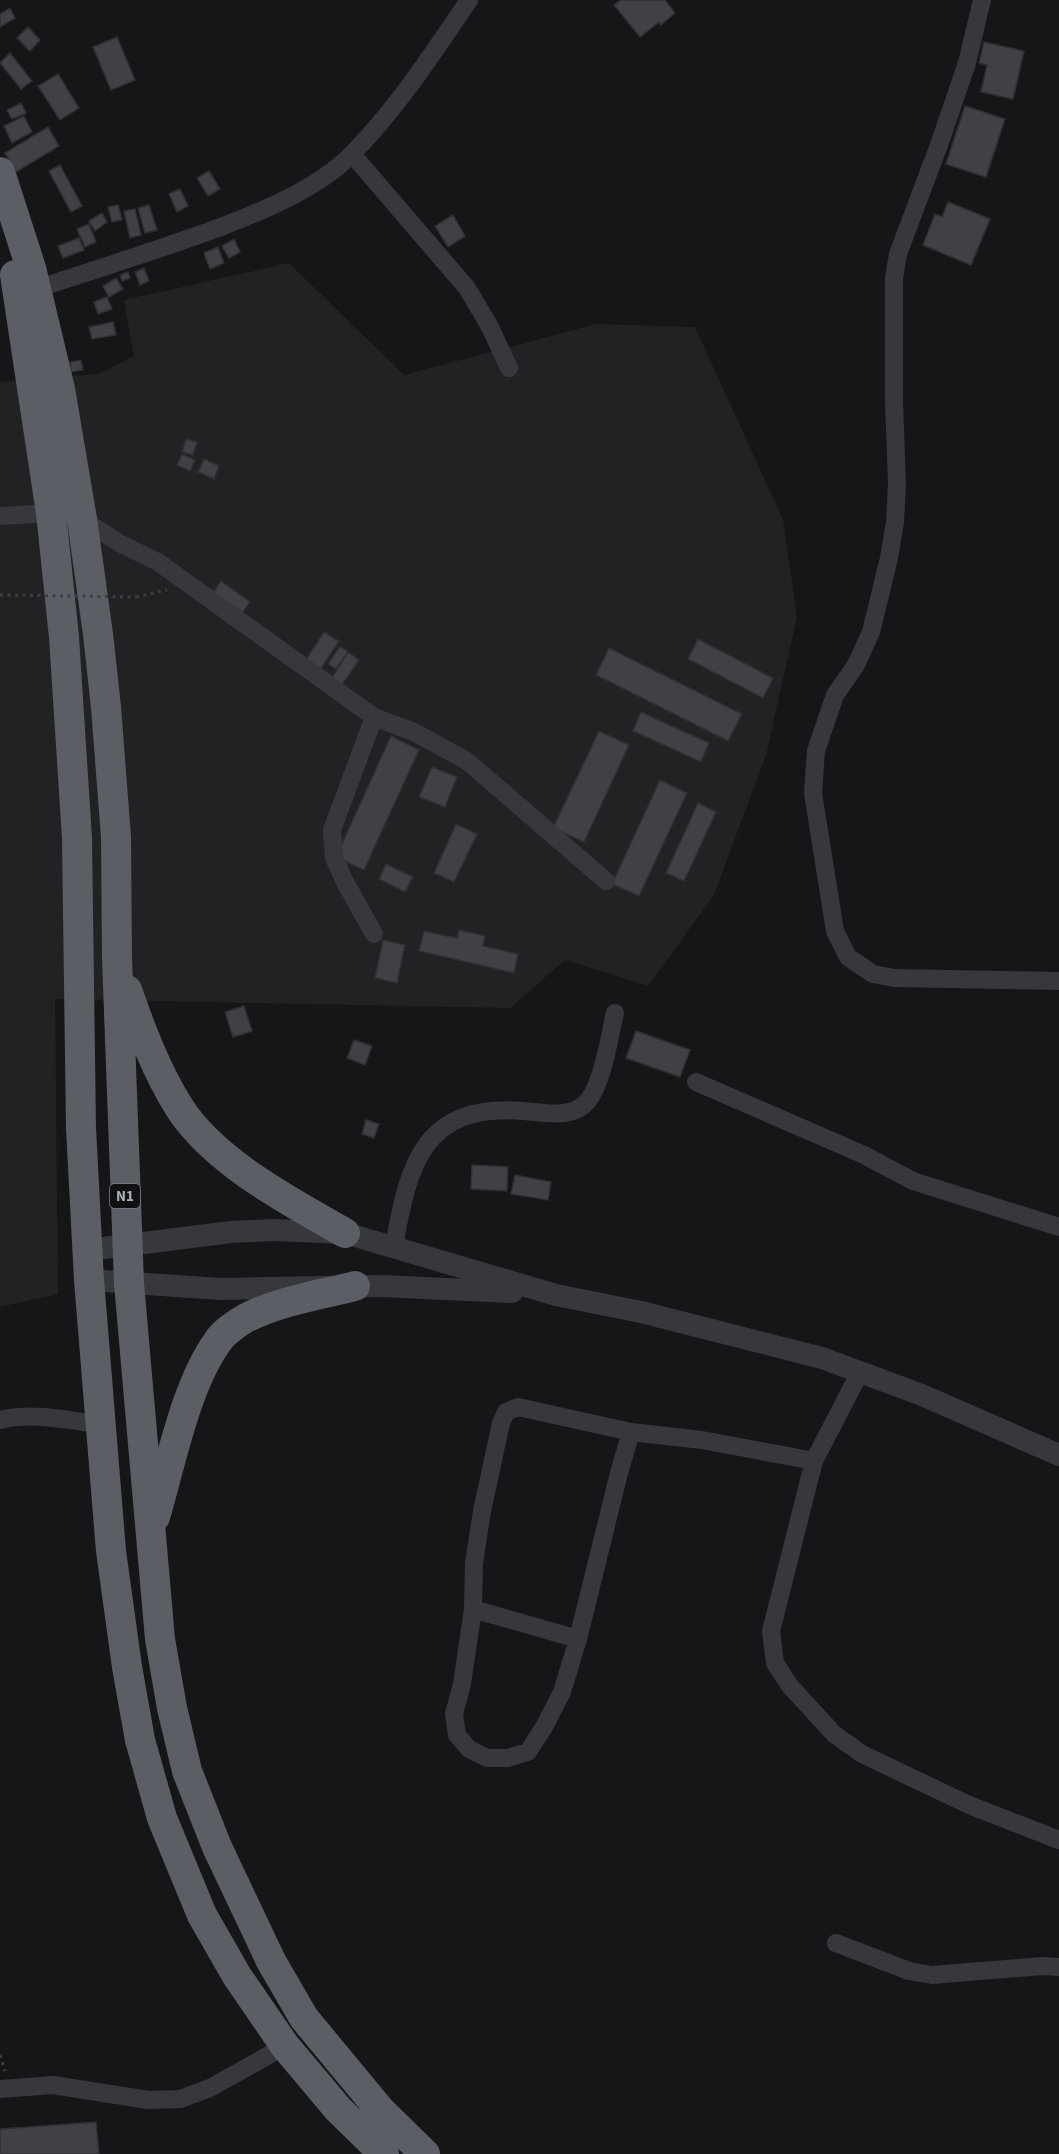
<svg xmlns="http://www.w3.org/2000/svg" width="1059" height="2154" viewBox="0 0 1059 2154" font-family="'Source Sans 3',sans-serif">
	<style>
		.built { fill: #222225 }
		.building { fill: #404145; stroke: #303034; stroke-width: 1.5 }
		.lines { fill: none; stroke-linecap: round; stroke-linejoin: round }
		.path { stroke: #3d3f44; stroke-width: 3; stroke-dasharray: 3 4.5; stroke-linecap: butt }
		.minor { stroke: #37383d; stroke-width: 18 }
		.tertiary { stroke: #37383d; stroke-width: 22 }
		.trunk { stroke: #5b5e65; stroke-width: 30 }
		.path-bridge { stroke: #3d3f44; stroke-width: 3; stroke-dasharray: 3 4.5; stroke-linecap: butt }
		.labels { text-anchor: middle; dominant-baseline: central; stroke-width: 6; stroke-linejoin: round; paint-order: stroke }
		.shield { fill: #111113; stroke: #7b7e86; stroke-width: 1.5 }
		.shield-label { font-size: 15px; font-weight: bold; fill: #a8adb8 }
	</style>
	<rect width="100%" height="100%" fill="#161618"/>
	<path class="built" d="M289,263L404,375L596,324L695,327L783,520L797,617L766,755L714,895L648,986L565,960L510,1008L55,999L58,1294L0,1307V382L99,374L134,356L124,300Z"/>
	<path class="building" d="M621,0H665L675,13L661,25L659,22L640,37L614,5Z
		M10,8L15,18L0,27V14Z
		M28,27L40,40L30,51L17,38Z
		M117,37L135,80L111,90L93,47Z
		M984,42L1024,51L1013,99L981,92L987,65L979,63Z
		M10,53L32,81L21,89L0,63Z
		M58,74L79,108L60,120L38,86Z
		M21,103L26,113L12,119L7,110Z
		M965,106L1005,119L986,177L946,164Z
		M24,116L32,132L12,143L4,126Z
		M48,127L59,146L16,172L5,153Z
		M60,165L82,206L71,212L49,171Z
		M209,171L220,189L208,196L197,178Z
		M180,189L188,206L177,212L169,194Z
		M948,202L990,219L971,265L923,245L935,214L942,217Z
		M118,205L122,220L112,222L108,207Z
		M149,205L157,230L145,233L138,208Z
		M135,209L141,235L130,238L124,211Z
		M102,213L107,222L95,231L89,221Z
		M453,215L465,236L448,247L435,226Z
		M89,224L96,242L85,247L77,229Z
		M79,238L84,250L63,258L58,246Z
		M234,239L240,252L229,258L222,246Z
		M218,247L224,263L210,269L204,253Z
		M144,268L149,281L140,285L135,272Z
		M128,272L130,278L122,281L120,275Z
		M116,278L123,289L109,297L103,286Z
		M107,297L112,309L98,314L94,302Z
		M113,322L116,335L92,339L89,327Z
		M81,360L83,370L71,372L70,362Z
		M186,439L197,442L193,455L182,452Z
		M182,454L195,460L190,471L177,465Z
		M204,459L219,466L214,479L198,472Z
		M221,581L250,602L240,616L211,596Z
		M324,632L339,641L318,673L303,664Z
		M698,639L773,678L763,698L688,659Z
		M340,646L348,652L336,669L328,664Z
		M609,648L742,714L728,741L596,675Z
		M348,652L359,660L339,689L329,683Z
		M641,712L709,743L701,762L633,731Z
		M599,731L629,745L584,842L553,828Z
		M391,736L419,750L364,870L336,857Z
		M432,767L457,777L445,807L419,797Z
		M660,780L687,793L639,896L612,884Z
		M698,803L716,812L684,881L666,873Z
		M456,824L477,834L454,882L434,873Z
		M386,864L413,877L405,892L379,879Z
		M459,930L485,936L483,946L518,954L514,973L419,951L424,931L457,938Z
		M383,940L405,945L397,983L375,978Z
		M244,1006L252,1031L233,1037L225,1012Z
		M636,1031L690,1050L680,1077L626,1058Z
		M354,1040L372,1046L365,1065L347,1058Z
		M366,1120L379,1124L374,1138L362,1134Z
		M472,1165L508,1167L507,1191L471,1189Z
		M515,1175L551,1182L548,1200L511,1194Z
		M96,2122L99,2154H0V2129Z"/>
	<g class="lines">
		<path class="path" d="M136,597L167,590
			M0,2055L5,2071"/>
		<path class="minor" d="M982,0L967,63L939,145L898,254L894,278V402L897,484L895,522L889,558L871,632L856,665L835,695L816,751L813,793L835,931L848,957L873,974L894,978L1059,981
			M352,154L467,288L490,327L509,368
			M36,289C97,269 158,250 218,228C263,211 319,188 353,153C398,107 433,53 469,0
			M0,516L51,513L82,519L121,544L158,562L374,717L332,830L334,858L345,882L374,934
			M374,717L414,732L467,761L606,881
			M696,1082L864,1155L913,1181L1059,1227
			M394,1247C408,1165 423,1103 523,1111C541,1112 565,1118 581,1107C602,1094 609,1037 615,1013
			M860,1372L814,1461L771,1631L775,1663L790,1686L834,1734L862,1754L969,1805L1059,1840
			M0,1420C34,1412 68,1420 102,1425
			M631,1432L518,1407L506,1412L501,1423L482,1511L474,1563L473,1609L462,1684L454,1714L457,1735L469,1749L487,1758H508L528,1752L544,1727L562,1692L578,1639L619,1473L631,1432L702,1440L814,1461
			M473,1609L578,1639
			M836,1943L909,1971L932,1975L1043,1966L1059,1967
			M0,2089L53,2085L148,2100L180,2099L210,2088L285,2046"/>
		<path class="tertiary" d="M88,1250L231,1232L274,1230L345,1233L556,1295L641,1312L822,1358L922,1395L1059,1455
			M89,1280L220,1289L381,1286L512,1292"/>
		<path class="trunk" d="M0,172L31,268L60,389L82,519L98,634L106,707L116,837L117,958L129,1283L160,1639L172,1708L187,1771L217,1847L271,1961L304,2018L381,2111L425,2154
			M15,275L51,513L64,637L77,838L81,1128L89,1280L111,1551L127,1667L140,1740L162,1818L202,1915L237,1976L285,2046L338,2109L384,2154
			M127,990C141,1030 156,1070 179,1107C213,1161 290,1202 345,1233
			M155,1517C171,1463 185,1387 218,1341C223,1333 237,1323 246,1318C279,1301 319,1295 355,1286"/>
		<path class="path-bridge" d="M0,595L136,597"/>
	</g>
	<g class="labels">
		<rect class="shield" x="110" y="1184" width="30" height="24" rx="4.5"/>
		<g class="shield-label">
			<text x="125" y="1196">N1</text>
		</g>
	</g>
</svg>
